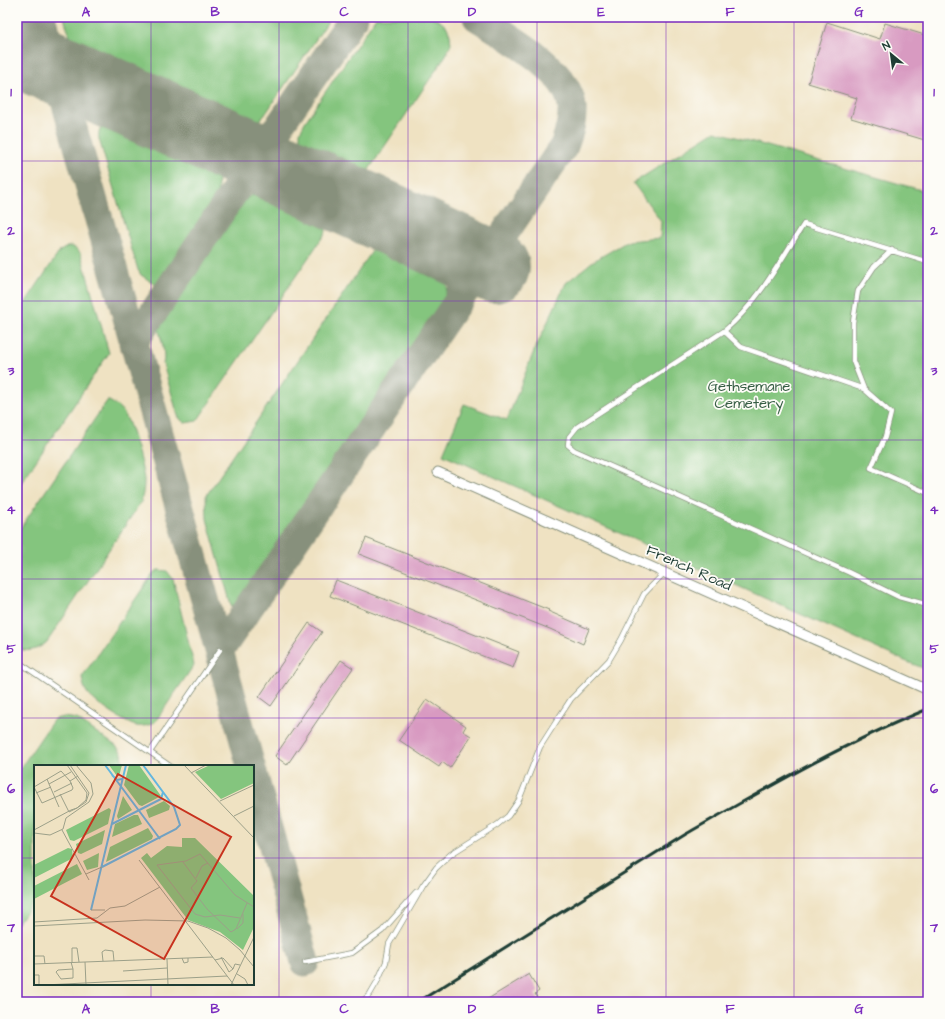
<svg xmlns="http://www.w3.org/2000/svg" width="945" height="1019" viewBox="0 0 945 1019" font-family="'Architects Daughter',sans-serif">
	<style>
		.green { fill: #84c57e; stroke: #528159 }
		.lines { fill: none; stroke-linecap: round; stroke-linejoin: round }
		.taxiway { stroke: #87907b; stroke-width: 29 }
		.runway { stroke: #87907b; stroke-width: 72 }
		.building { fill: #d89ac1 }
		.lane-casing { stroke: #87907b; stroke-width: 6 }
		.street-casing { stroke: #87907b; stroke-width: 11 }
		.lane { stroke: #fff; stroke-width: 4.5 }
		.street { stroke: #fff; stroke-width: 9 }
		.rail { stroke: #1f3d34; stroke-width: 3 }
		.grid { fill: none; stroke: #7b2cbf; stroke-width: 1; stroke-opacity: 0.55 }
		.labels { text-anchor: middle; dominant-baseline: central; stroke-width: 3.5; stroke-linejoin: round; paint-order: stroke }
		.park-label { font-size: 15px; fill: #385f46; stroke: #fdfcf7 }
		.street-label { font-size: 15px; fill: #1f3d34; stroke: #fdfcf7 }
		.inset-river { fill: none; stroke: #63b6df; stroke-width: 2 }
		.inset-road { fill: none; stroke: #9ca089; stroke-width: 1 }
		.view { fill: #c8321e; fill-opacity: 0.15; stroke: #c8321e; stroke-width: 2 }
		.inset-edge { fill: none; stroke: #1f3d34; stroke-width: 2 }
		.neatline { fill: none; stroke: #7b2cbf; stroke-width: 1.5 }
		.grid-label { font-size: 13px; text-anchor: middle; font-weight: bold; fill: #7b2cbf }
	</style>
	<rect width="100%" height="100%" fill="#fdfcf7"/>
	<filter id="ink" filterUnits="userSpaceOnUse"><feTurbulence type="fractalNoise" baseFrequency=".025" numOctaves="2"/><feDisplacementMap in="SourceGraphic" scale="8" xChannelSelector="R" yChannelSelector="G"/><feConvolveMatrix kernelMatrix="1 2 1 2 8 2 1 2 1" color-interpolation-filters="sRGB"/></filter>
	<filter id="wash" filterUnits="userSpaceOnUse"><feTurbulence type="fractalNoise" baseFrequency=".012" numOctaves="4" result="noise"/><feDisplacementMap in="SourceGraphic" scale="16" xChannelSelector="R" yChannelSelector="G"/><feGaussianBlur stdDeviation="0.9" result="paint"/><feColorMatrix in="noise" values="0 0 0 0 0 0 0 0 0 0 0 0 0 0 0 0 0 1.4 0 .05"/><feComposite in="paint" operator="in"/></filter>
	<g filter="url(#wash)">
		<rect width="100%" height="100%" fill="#efe2c2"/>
		<path class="green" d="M64,17H331L264,116C255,125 245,127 233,122L86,55L87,52C72,44 68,33 64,17Z
			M376,17H431L440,21L447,27L450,35L451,44L446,55L368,171L349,175L308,155L303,149L300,141V132L305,122Z
			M109,122H112L208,167C220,176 220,188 214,201L156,285L141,275L138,270L99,139C98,130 100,125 109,122Z
			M715,131L928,192V670L905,661L443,454L464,404L507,420L534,351L566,283L592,262L628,241L660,238L661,221L633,183Z
			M260,193L270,194L323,217L326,232L197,421L185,423L181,420L178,416L163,364C166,355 161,337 158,328L244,200L250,196Z
			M379,241C390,247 402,252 413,257C434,266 456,274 443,301L234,606L231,605L207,519L206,496Z
			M71,246L77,249L81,254L109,353L17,489V315L60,251L67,247Z
			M107,401H109C115,404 121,408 125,415C131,424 143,468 144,480C144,488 143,495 141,502L47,642C38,650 28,653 17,648V533Z
			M158,570L167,571L173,579L194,665L155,722C149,725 144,727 137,726C127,725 94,702 88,694C84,689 83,683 82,677L154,572Z
			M64,717L77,719L116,746L122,753L123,766H35V898L17,924V773L54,719Z"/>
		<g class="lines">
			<path class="taxiway" d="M41,17L123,303L251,766
				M17,37C26,32 33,26 38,17
				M204,134C231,145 254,149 277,129
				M455,249C468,265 468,278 460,296
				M133,343L257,158L354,17
				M220,650L564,146C569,133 573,121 572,107C569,70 507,36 477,17
				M253,773L305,962"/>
			<path class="runway" d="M17,51L257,158L494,267"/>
		</g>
		<g id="blocks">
			<path class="building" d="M827,22L880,39L885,23L928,36V141L851,118L857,98L808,83Z
				M366,538L549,610L548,611L589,629L583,644L550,629L359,554Z
				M336,580L519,652L513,668L330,596Z
				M309,623L322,632L271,706L259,697Z
				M341,660L353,668L287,765L275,756Z
				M427,699L466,726L463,731L471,736L450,768L442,762L439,767L399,740Z
				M529,974L539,991L535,994L540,1002H483Z"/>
		</g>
	</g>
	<g filter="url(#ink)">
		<use href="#blocks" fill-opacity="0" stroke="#87907b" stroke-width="1"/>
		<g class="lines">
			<g class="lane-casing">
				<path id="lane" d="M928,262L804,224C780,261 758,303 724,331L577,427L569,437L568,445L574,450L848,572L899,597L928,605
					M724,331L741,347L864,389L891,413L885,437L871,468L928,493
					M864,389L853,361V322L858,291L874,267L892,250
					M17,661L170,766
					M150,752L220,650
					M305,962L352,953L382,931L416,893
					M362,1002L370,994L377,982L386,962L389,944L423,886L436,868L451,854L497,825L508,816L519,800L540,747L554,725L571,699L609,660L621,640L644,594L664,573"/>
			</g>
			<g class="street-casing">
				<path id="street" d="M438,472L928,690"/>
			</g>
			<use href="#lane" class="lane"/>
			<use href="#street" class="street"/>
			<path class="rail" d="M418,1002L686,834C765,789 844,743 928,709"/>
		</g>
	</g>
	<path class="grid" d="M151,17V766M279,17V1002M408,17V1002M537,17V1002M666,17V1002M794,17V1002M17,161H928M17,301H928M17,440H928M17,579H928M17,718H928M17,858H35M253,858H928M151,984V1002"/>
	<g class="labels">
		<g class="park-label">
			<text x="749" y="386">Gethsemane<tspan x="749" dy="17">Cemetery</tspan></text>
		</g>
		<g class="street-label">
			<text transform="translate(689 568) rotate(24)">French Road</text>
		</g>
	</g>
	<g transform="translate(34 765)">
		<rect width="220" height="220" fill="#efe2c2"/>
		<path d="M75,0H88L85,11H83ZM95,0H105L127,31L108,41L105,40L90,20ZM176,0H220V18L187,34L161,7ZM89,31L98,45L84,54L83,51ZM130,36L136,41L135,45L115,53L112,45ZM75,43L77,45L74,59L40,76L36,75L32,65ZM100,50H104L108,59L78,72L81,59ZM114,63L119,71L118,74L72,97L76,82ZM71,65L68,79L47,89L44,88L42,79ZM148,73H161L220,131V162L209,185L186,167L154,155L107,93L113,88L117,93L133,81L148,82ZM34,83L38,84L39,93L0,113V100ZM65,88L64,102L53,105L49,96ZM43,99L48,109L0,134V121Z" fill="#84c57e"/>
		<path class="inset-river" d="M71,0L126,74M78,10L83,15L88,14M78,59L127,34L129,27M68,102L142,64L146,60L140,42L109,0M57,145L92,0"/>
		<path class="inset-road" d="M33,0L53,28L52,35L43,43M36,0L55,28L52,37L43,43M150,0L220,73M157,8L172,0M13,14L15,19L37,7M36,16L27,6L0,22L8,38L38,25L39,23L36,16L44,11M15,19L25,42M20,27L38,18M2,28L17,22M26,29L35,47M186,36L220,20M200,51L220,41M0,65L37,45L43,43L35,47M28,65L55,115M0,68L16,70L29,64L32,53L55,37L59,29L57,18L42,0M105,95L200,220M149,97L163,116L157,123L173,144L197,167L202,164L213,138M52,109L68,102M162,113L168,101L174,98M57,145H71M206,153L186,150L171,152L161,149L123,100L152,96L166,89L201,130L220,142M0,157L63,153L76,143L91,141L126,122M0,161L111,155L154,156L174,163L192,173L206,185L220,202M203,164L209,158V149M0,191H10L11,199M187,192L195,207L199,204M148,193L150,198L154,197V193M133,194L134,220M181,195L189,193L199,204L201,199L206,200M69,196L68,187L71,185L79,186L80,196M37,197L39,204V213L27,214L22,207L24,205L39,204M38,197V183H43L45,197M51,197L52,220M0,199L179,192M89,206L133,203M203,209L211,214L214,220M0,210H5V220M10,220L193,211M197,220L220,172"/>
		<path class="view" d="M84,9L197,72L130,194L17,131Z"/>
		<rect width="220" height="220" class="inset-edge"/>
	</g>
	<rect width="945" height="1019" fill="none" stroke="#fdfcf7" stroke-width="44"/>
	<g transform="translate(891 54) rotate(331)" stroke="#fdfcf7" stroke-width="3" paint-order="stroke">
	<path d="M0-3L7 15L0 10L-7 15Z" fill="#1f3d34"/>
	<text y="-6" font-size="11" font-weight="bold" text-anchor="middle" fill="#1f3d34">N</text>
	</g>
	<rect x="22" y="22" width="901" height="975" class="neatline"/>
	<g class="grid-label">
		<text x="86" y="16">A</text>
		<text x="215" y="16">B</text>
		<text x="344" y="16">C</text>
		<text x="472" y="16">D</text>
		<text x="601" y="16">E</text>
		<text x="730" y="16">F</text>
		<text x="859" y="16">G</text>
		<text x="11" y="96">1</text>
		<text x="934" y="96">1</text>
		<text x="11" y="235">2</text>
		<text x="934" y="235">2</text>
		<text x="11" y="375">3</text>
		<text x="934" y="375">3</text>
		<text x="11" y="514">4</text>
		<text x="934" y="514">4</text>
		<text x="11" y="653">5</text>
		<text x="934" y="653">5</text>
		<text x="11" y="793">6</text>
		<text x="934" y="793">6</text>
		<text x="11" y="932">7</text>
		<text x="934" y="932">7</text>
		<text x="86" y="1013">A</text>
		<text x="215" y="1013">B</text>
		<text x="344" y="1013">C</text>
		<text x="472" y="1013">D</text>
		<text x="601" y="1013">E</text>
		<text x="730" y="1013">F</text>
		<text x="859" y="1013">G</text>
	</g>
</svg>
